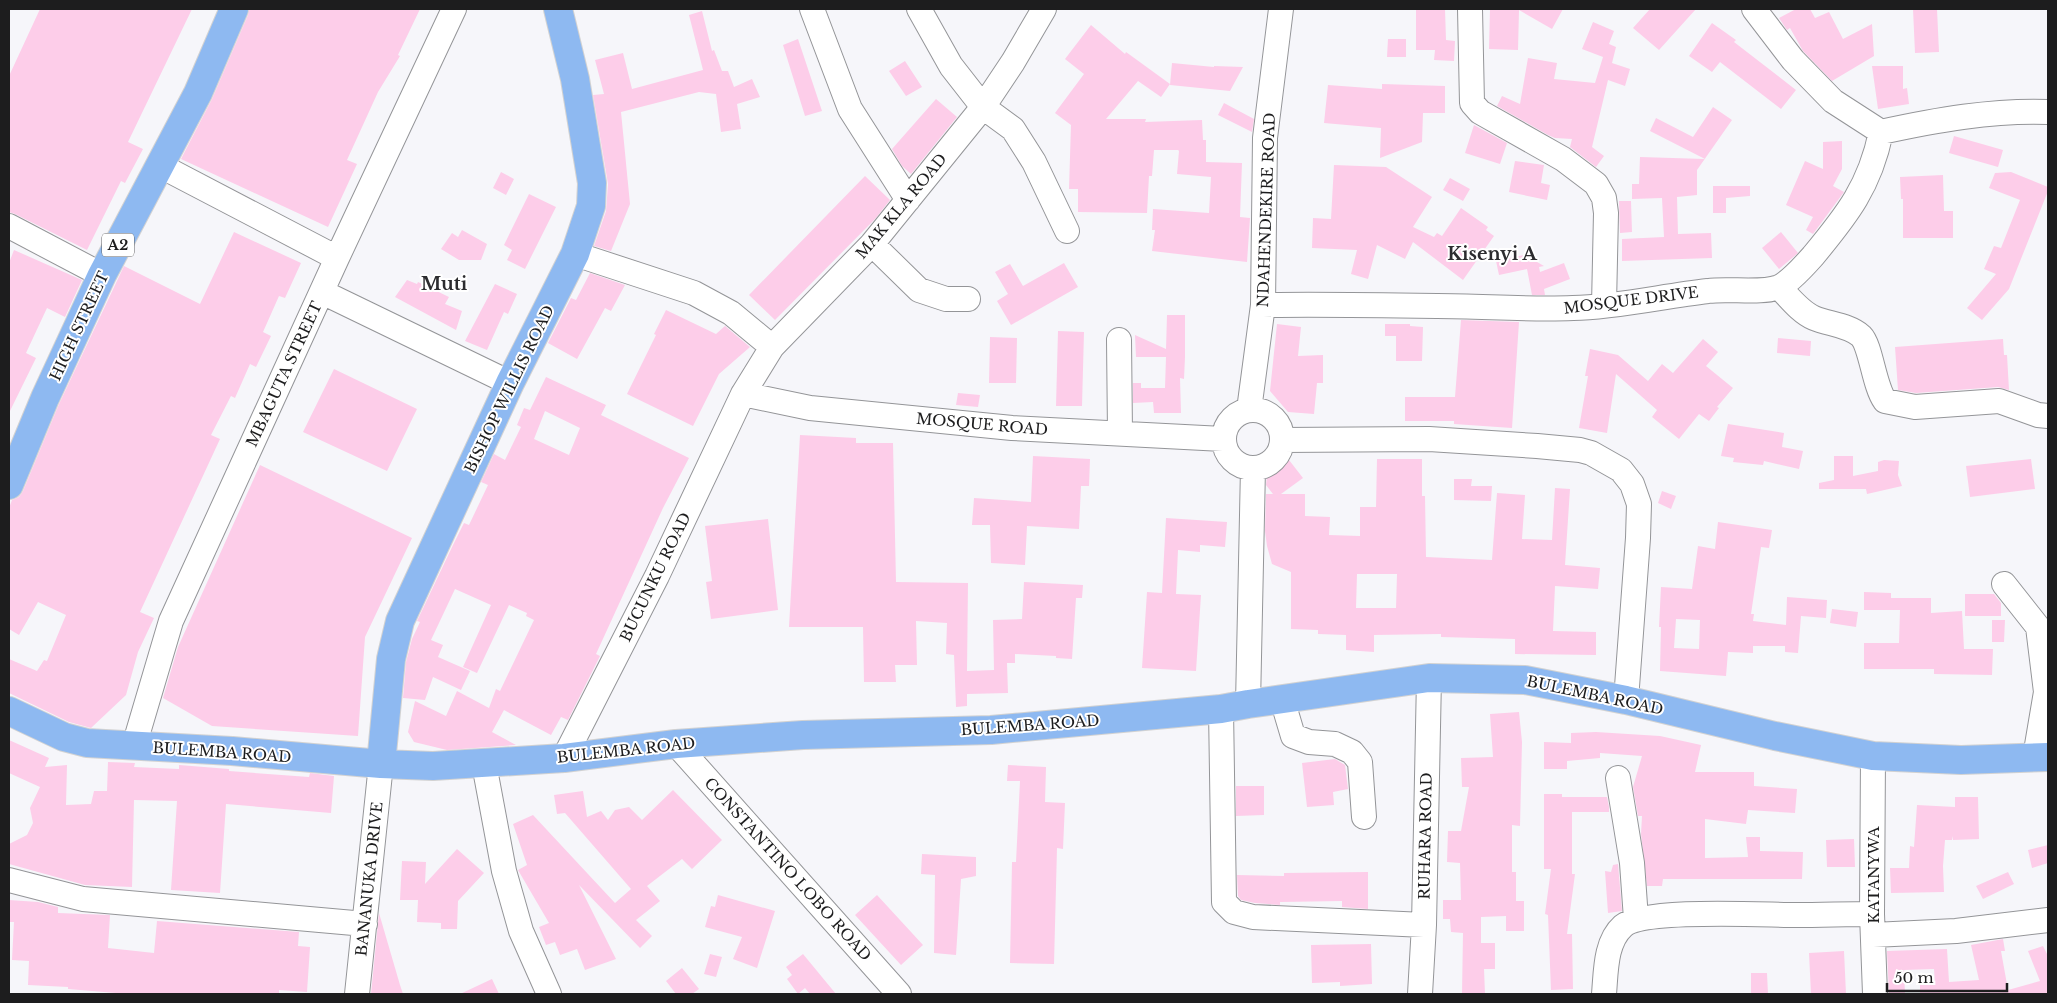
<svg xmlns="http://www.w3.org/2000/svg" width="2057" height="1003" viewBox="0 0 2057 1003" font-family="'Libre Baskerville',serif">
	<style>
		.building { fill: #fdcde9; fill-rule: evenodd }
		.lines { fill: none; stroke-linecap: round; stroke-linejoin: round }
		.minor-casing { stroke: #949598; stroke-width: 26 }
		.major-casing { stroke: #d2d2d2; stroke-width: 30 }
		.minor { stroke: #fff; stroke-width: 24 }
		.major { stroke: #8eb9f1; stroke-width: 28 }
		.labels { text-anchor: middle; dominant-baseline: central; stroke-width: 4; stroke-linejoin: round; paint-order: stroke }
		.shield { fill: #fff; stroke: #616162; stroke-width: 1 }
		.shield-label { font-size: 14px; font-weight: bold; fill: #1d1d1e }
		.street-label { font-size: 15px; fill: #1d1d1e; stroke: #fff }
		.quarter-label { font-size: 18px; font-weight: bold; fill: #2c2c2f; stroke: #fff }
	</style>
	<rect width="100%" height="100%" fill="#f6f6fa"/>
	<path class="building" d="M40,9H192L128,142L143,149L125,183L121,181L87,250L15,214L9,212V76Z
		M249,9H420L398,55L400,56L378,92L347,160L357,164L328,227L181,159L212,99L248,15Z
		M1416,9H1445L1446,40L1455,41L1454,61L1434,60L1435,50H1416Z
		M1490,9H1563L1552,29L1519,10L1518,50L1489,49Z
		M1650,9H1696L1659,50L1633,28Z
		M1796,9H1810L1815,18L1829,12L1843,39L1872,24L1874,56L1832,81L1803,51L1790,28L1787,30L1779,18Z
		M1913,9H1937L1939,52L1915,53Z
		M702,11L712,51L714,50L722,71H728L734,87L752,79L760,97L737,104L741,129L721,132L716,94L699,92L621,112L630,204L611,251L594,246L606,211L608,184L593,95L604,94L595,60L623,53L632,89L703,70L689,15Z
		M1593,22L1614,31L1609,44L1616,47L1612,63L1630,69L1625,86L1608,80L1592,147L1604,156L1596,167L1570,147L1572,139L1555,138L1548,135L1497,106L1502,96L1520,104L1528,58L1557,63L1554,79L1595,83L1603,57L1582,49Z
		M1712,23L1736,40L1734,42L1796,90L1781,109L1720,62L1712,72L1689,56Z
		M1091,25L1125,54L1126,52L1170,84L1161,97L1138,81L1106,119H1146L1145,122L1202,120L1203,140H1206V162L1242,163L1240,217L1250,218L1247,262L1152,251L1155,230H1152L1153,209L1209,213L1211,177L1177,174L1179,151L1178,150H1154L1152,176H1149L1147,213L1078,212V189H1069L1071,125L1055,113L1084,74L1065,59Z
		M798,39L822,111L805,116L783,45Z
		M1388,39H1406V57H1387Z
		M905,61L922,87L906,96L889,71Z
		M1172,63L1214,67V66L1243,67L1230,91L1170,85Z
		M1872,66H1903V89L1907,88L1909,104L1878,109Z
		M1382,84L1445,86V113H1423L1422,142L1380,158L1381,128L1324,123L1328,85L1382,89Z
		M936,99L957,117L911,174L902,166L892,149Z
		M1224,103L1254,119L1252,132L1218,115Z
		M1713,107L1732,120L1697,170V195L1677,197L1678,234L1711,233L1712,258L1622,261V239L1664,237L1662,198L1632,199V184H1639L1640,157L1705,159L1650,131L1656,118L1693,137Z
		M1474,125L1507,143L1500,164L1465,153Z
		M1954,136L2003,150L1998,167L1949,153Z
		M1842,141V169L1833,186L1844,192L1813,234L1806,230L1813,217L1786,205L1805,161L1823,169V142Z
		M1515,161L1544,165L1541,183L1550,185L1547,200L1509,192Z
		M1334,165L1386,167L1432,197L1413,227L1434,237L1437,233L1442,236L1461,208L1488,227L1486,230L1494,236L1463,280L1413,242L1405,259L1377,245L1368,279L1351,274L1357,250L1312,248L1313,218L1331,219Z
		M501,172L514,179L506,195L493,188Z
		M2011,172L2048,187V191L2009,289L1982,320L1967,308L1996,274L1984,269L1994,246L2001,248L2020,200L1989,188L1995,173Z
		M1943,175L1944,211H1953V238H1903V199H1901L1900,177Z
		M865,176L890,200L876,218L775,320L749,295Z
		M1450,178L1470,189L1463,201L1443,190Z
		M1713,186H1750V196L1726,198V213H1713Z
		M529,194L556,207L525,269L507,260L512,250L504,245Z
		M1619,201H1631L1632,232L1620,233Z
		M462,230L487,244L481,260H459L441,249L452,233L458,237Z
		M234,232L301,263L285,298L279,296L263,332L271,336L256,367L250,364L235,398L231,396L211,435L220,439L140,612L154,618L138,652L126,695L91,728L69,722L9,693V659L37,671L44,660L47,661L66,615L38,602L19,635L9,629V508L12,500L19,497L23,491L59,404L124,266L200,304Z
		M1781,232L1798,253L1779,269L1762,248Z
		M14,250L82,280L65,317L47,308L26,353L36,358L9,413V263Z
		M1523,254L1544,266L1539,267L1540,272L1564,263L1570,279L1544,289L1545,295H1532L1527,269L1499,275L1496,261L1524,255Z
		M1064,263L1078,287L1011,325L997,301L1008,294L995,272L1010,264L1023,286Z
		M590,273L625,285L611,311L605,308L577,359L548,343L571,298L576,300Z
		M407,280L417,284L418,282L449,297L445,304L462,311L456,330L395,297Z
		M495,284L517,294L508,314L504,312L487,350L465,341Z
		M666,310L716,334L725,326L750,347L719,374L693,426L627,394L656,335L654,334Z
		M1167,315H1185V357L1184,379L1180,378L1181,413H1154L1153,402L1133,403V383H1141V388H1165L1166,357H1136L1135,335L1166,349Z
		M1461,320L1519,322L1512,428L1454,424V421H1405V397H1455Z
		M1277,324L1301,327L1298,356L1323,355V383H1317L1314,414L1288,412L1270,391Z
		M1385,324H1410V326L1423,327L1422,361H1396V336H1385Z
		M1058,331L1084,332L1082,406H1056Z
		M990,337L1017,338L1016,383H989Z
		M1778,338L1811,341L1810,356L1777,353Z
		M1703,339L1718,352L1706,366L1733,388L1717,407L1719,408L1709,421L1699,414L1679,439L1652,417L1657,410L1616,374L1607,433L1579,428L1588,376H1585L1590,349L1618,355L1648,381L1662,364L1673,373Z
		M2003,339L2004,355H2007L2009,390L1998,387L1916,393L1898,390L1895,347Z
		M334,369L417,409L387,471L303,432Z
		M546,377L606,405L601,415L689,458L663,508L596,654L600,656L568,720L561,717L551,735L504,710L492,732L516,745L447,750L414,742L408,732L415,701L446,716L457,691L489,708L496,689L500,691L534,620L526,616L527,613L509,605L477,673L463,667L491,605L455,589L431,640L443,645L438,657L470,671L461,690L433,677L425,700L403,698L406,662L412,639L420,622L417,621L453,545L464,523L469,525L488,485L481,482L494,454L505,460L521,427L517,425L524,408L530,410ZM545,411L580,428L569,455L534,439Z
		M958,393L980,395L978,407L956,405Z
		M1728,424L1784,433L1782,447L1803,451L1799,469L1764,461L1763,465L1733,462L1734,458L1721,456Z
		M800,435L856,438V443H893L896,582L968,583L967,671L994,670L993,620L1022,619L1024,582L1083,585L1082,598H1076L1072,659L1056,658V656L1015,654V663H1007L1008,693L967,694V706L956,707L954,655L946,654L947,623L916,621L917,665H895L896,682H864L863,627H789Z
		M1033,456L1090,459L1089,486H1081L1079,529L1027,526L1025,565L991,563L990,525H972L974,498L1031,502Z
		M1834,456H1853V476L1878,471V462L1884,460L1899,461L1898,475L1902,486L1867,494L1866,489H1819V483L1834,480Z
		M1377,459H1422V496H1425L1426,557L1492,560L1497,493L1525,495L1522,539L1552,540L1555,488L1570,489L1565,565L1600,568L1598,589L1555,586L1553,631L1596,632V655L1515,654V639L1441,637V634L1374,635V652L1346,650V635L1318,634V630L1291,629V572L1272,564L1267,546L1265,531L1266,494H1273L1266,485L1267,476L1289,460L1303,478L1281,494H1305V516L1330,517L1329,535L1360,536V507H1376ZM1357,574H1397L1396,608H1356Z
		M2031,459L2035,489L1970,497L1966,466Z
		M260,465L412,538L365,637L358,736L212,726L163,698L178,647Z
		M1454,479H1472L1471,486H1492L1491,501L1454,500Z
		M1662,491L1676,496L1671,509L1658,503Z
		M1166,518L1227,522L1225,547L1200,545V552L1178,550L1176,594L1201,595L1196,671L1142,668L1147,592L1162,593Z
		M768,519L778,610L711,619L706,582L712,581L705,526Z
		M1718,522L1772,530L1769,548L1761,547L1751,614H1754L1753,621L1786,625L1787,597L1827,600L1826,618L1801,616L1798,653L1785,652V646H1753V653L1728,652L1726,676L1660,671L1661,627H1659L1661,587L1692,589L1698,546L1715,549ZM1676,619L1700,620L1699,649L1674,648Z
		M1864,592L1891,593V598H1931V613L1962,611L1964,649H1993L1992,675L1934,674V669H1864V643H1899L1900,610H1864Z
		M1965,594H1994L2001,603V616H1965Z
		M1832,609L1858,612L1856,627L1830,623Z
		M1992,620H2005L2004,642H1992Z
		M1519,712L1522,742L1520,826L1512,825V872H1516V901H1524V931H1506V916L1481,917V943H1495V969H1484L1485,994H1462L1463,933L1451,932L1450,919H1443V900H1461L1460,863L1447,862L1448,831H1461L1469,787H1462L1461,758L1493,757L1490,714Z
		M1596,732L1660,736L1701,745L1695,772H1754V786L1797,789L1795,813L1748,810L1746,824L1705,819V858L1748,857L1746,837H1760V851L1803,852L1802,879H1663L1662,886H1647L1641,834L1642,816H1638L1633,787L1642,756L1600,753V758L1567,761V769H1544V742L1571,743V733Z
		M9,740L49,758L45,767L67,765L66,805L91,804L94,791H107L108,762L135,763L134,767L179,769V765L229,769V771L309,777L310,773L334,776L331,813L226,804L220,893L171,890L177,801L134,800L132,887L85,885L9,864V844L27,835L33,823L30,808L40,787L9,773Z
		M1335,759L1345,765L1348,789L1333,792L1334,805L1307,807L1302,763Z
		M1008,765L1046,767L1045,802L1065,803L1063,849L1057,848L1054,964L1010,963L1012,862H1016L1020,781H1007Z
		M1236,786H1264V815L1236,816Z
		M673,790L722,840L692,869L682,859L647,886L660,901L636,920L652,936L640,948L579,885L616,959L585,970L577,949L560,955L555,942L546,945L539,927L549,923L518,870L527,865L513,824L533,815L615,903L631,889L565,813L557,814L554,795L583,791L587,817L601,811L608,820L615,810L629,807L642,820Z
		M1544,794H1562V797H1607L1609,807V812H1572V874H1575L1567,934H1572L1573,989L1551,990L1548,915L1545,914L1551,869H1544Z
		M1955,797H1978L1979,839L1953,840L1952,836V840H1945L1943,866L1944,892L1891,893L1890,868H1909L1910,846L1914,847L1917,805L1955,807Z
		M1854,839L1855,867H1827L1826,840Z
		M2048,845V863L2032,868L2028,850Z
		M457,849L484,873L458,901L457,929H441V923L417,922L418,900H400L402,861L426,862L425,884Z
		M922,854L976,857V876L961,879L956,955L934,953L935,875L921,874Z
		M1618,864L1622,911L1608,913L1605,871L1611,872L1613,865Z
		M1368,872V909L1342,907V901L1280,902V905L1255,903L1241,900L1238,896L1237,875L1284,876V873Z
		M2008,872L2014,884L1983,899L1976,886Z
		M718,895L775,911L757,968L733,959L742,937L705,927L711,906L715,907Z
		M877,895L923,945L901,965L855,915Z
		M9,900L38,902L58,907V913L110,915L108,948L154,953L157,921L299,932L298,946L310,947L307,992L279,990V994H128L68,989V987L28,985L29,961L12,960L14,922H9Z
		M379,913L400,985L403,994H371Z
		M2003,939L2005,951H2001L2008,990L2040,981L2028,951L2043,946L2048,956V994H1920V984L1935,983L1934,969L1904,970L1905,994H1889L1887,951L1947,949L1949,982L1979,980L1971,945Z
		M1371,944L1372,984L1340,986V982L1312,983L1311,945Z
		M1844,951L1846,994H1811L1809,953Z
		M710,954L722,957L716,977L704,974Z
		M803,954L836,994H810L805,988L798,994L787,979L792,975L786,967Z
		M682,968L699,989L692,994H676L666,981Z
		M1751,973H1767L1768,994H1751Z
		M492,979L499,994H460Z"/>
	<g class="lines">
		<g class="minor-casing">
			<path id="minor" d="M812,9L850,109L908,200
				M1044,9L1013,62L983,107L1013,129L1034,162L1067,231
				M1470,9L1472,103L1480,112L1563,159L1596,184L1604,198L1606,213L1604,305
				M1754,9L1793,60L1833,101L1881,132
				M1881,132C1936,120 1992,110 2048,112
				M159,165L337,258
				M9,226L102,275
				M872,244L919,290L946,299H968
				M575,254L694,293L731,313L772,347
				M1779,287C1789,297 1800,312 1814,318C1828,324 1849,325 1861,336C1871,346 1874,386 1885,401L1915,407L1999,401L2038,415L2048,416
				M322,292L510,383
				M1263,305C1321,304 1379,305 1437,306C1482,306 1527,310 1573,308C1618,307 1663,296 1708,291C1728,288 1762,294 1779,287C1790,282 1805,265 1813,256C1847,215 1870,186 1881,132
				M1119,340L1120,433
				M743,394L810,408L1012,428L1223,439
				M1224 439a29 29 0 1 1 58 0a29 29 0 1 1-58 0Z
				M1249,410L1263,305L1265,138L1281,9
				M1282,440L1429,439L1537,446L1580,450L1591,453L1621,470L1632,484L1639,504L1638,538L1626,700
				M2004,584L2038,627L2046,692L2035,757
				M1282,699L1293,736L1309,742L1335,744L1352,752L1360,762L1364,817
				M1248,704L1253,468
				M1221,709L1224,902L1234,912L1253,917L1424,925
				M676,744L899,994
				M134,746L171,621L337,258L454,9
				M1873,756L1872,914L1875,994
				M564,758L657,576L743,394L772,347L872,244L983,107L951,66L919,9
				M484,764L504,871L521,931L549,994
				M1618,778L1632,863L1636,919
				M9,880L83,899L365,924
				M1873,935L1956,931L2048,920
				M357,994L381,764
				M1420,994L1424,925L1429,678
				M1604,994C1606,972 1605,942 1623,926C1644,908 1763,915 1796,915C1821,915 1847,914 1872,914"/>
		</g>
		<g class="major-casing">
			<path id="major" d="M9,485L45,398L102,275L198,93L234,9
				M9,711L64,737L87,743L232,751L381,764L433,766L564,758L676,744L803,735L991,730L1221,709L1248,704L1429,678L1525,680L1626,700L1775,736L1873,756L1961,760L2048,757
				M381,764L391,659L400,621L510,383L575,254L591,206L592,183L575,79L558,9"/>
		</g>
		<use href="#minor" class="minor"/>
		<use href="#major" class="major"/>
	</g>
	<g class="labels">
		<rect class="shield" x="102" y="233.5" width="32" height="23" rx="4"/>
		<g class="shield-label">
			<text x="118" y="245">A2</text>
		</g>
		<g class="street-label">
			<text transform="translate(901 206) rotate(-50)">MAK KLA ROAD</text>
			<text transform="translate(1266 210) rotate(-88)">NDAHENDEKIRE ROAD</text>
			<text transform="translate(1631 300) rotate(-7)">MOSQUE DRIVE</text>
			<text transform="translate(79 326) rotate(-65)">HIGH STREET</text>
			<text transform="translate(284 374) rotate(-65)">MBAGUTA STREET</text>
			<text transform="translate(509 389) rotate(-64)">BISHOP WILLIS ROAD</text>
			<text transform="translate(982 424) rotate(5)">MOSQUE ROAD</text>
			<text transform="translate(655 577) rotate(-64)">BUCUNKU ROAD</text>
			<text transform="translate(1595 695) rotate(12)">BULEMBA ROAD</text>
			<text transform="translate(1030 725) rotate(-4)">BULEMBA ROAD</text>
			<text transform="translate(626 750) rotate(-6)">BULEMBA ROAD</text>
			<text transform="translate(222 752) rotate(4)">BULEMBA ROAD</text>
			<text transform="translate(1425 836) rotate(-89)">RUHARA ROAD</text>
			<text transform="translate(788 869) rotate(48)">CONSTANTINO LOBO ROAD</text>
			<text transform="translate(1873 875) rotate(-90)">KATANYWA</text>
			<text transform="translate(369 879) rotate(-84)">BANANUKA DRIVE</text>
		</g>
		<g class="quarter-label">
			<text x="1492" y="254">Kisenyi A</text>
			<text x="444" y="284">Muti</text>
		</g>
	</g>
	<rect width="2057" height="1003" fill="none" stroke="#1d1d1e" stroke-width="20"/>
	<path d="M1887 983v8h120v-8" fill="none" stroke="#1d1d1e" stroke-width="2.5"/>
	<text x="1894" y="983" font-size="15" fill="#1d1d1e" stroke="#ffffff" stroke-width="4" paint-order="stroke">50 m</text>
</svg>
